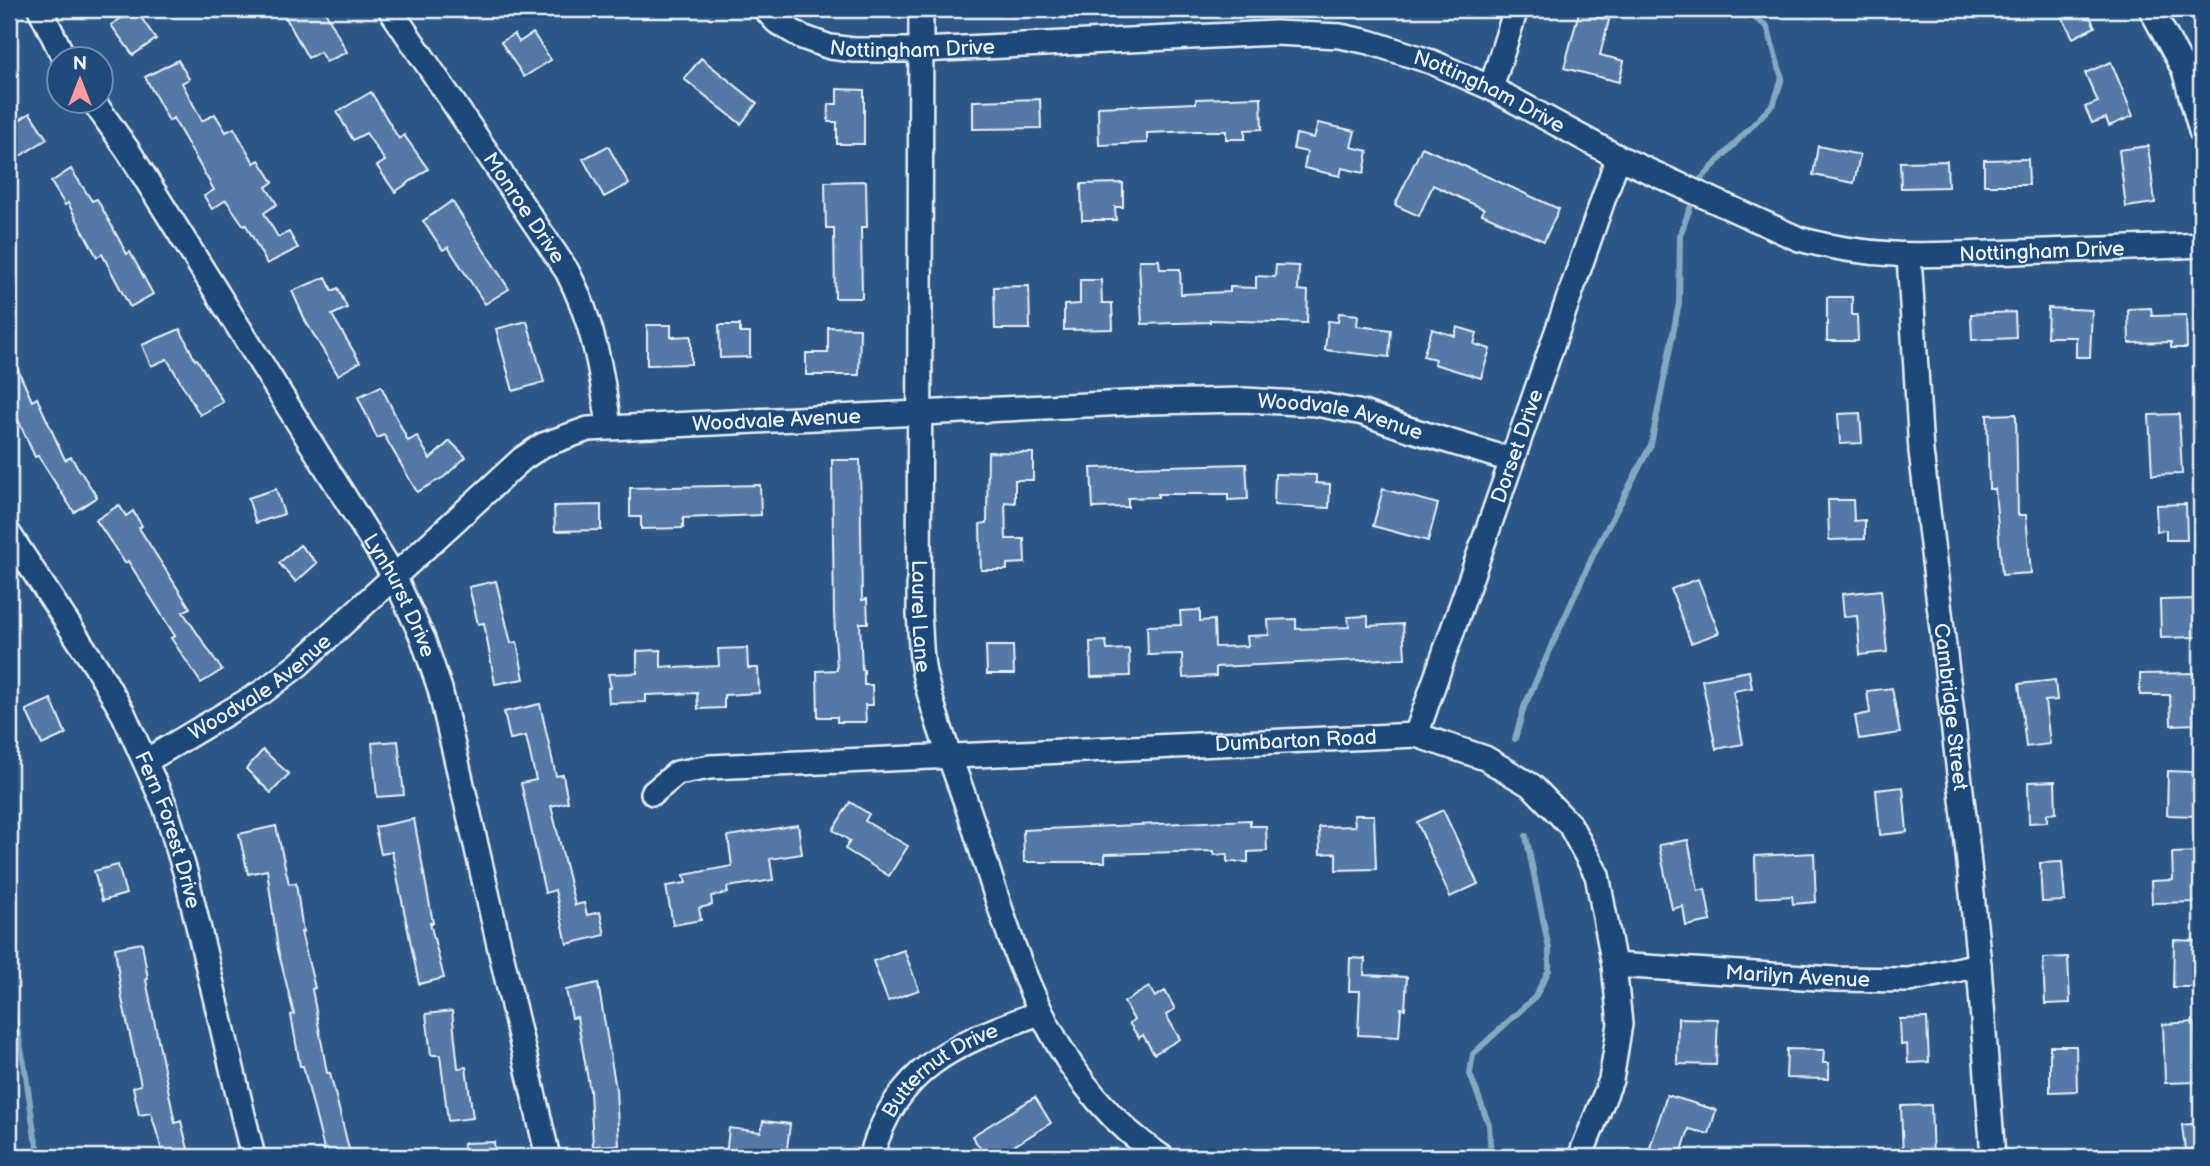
<svg xmlns="http://www.w3.org/2000/svg" width="2210" height="1166" viewBox="0 0 2210 1166" font-family="'Balsamiq Sans',sans-serif">
	<style>
		.lines { fill: none; stroke-linecap: round; stroke-linejoin: round }
		.stream { stroke: #83a8c1; stroke-width: 6 }
		.building { fill: #5579a6; stroke: #e8f1f8; stroke-width: 2 }
		.minor-casing { stroke: #e8f1f8; stroke-width: 28 }
		.minor { stroke: #1f4a7a; stroke-width: 23 }
		.labels { text-anchor: middle; dominant-baseline: central; stroke-width: 7; stroke-linejoin: round; paint-order: stroke }
		.street-label { font-size: 21px; fill: #e8f1f8; stroke: #1f4a7a }
	</style>
	<rect width="100%" height="100%" fill="#2d5786"/>
	<filter id="ink" filterUnits="userSpaceOnUse"><feTurbulence type="fractalNoise" baseFrequency=".0143" numOctaves="2"/><feDisplacementMap in="SourceGraphic" scale="14" xChannelSelector="R" yChannelSelector="G"/><feConvolveMatrix kernelMatrix="1 2 1 2 8 2 1 2 1" color-interpolation-filters="sRGB"/></filter>
	<g filter="url(#ink)">
		<g class="lines">
			<path class="stream" d="M1698,182L1774,103L1782,78L1767,26L1741,9
				M1515,739L1524,707L1595,551L1651,445L1679,303L1680,235L1690,208
				M9,988L25,1069L35,1138L41,1157
				M1491,1157L1489,1125L1470,1074L1473,1054L1535,997L1549,970V949L1526,836"/>
		</g>
		<path class="building" d="M135,9L156,39L133,55L111,25Z
			M281,9H324L347,52L326,62L320,52L308,58Z
			M2058,9H2086L2095,27L2073,38Z
			M1579,12L1609,20L1600,55L1624,61L1619,82L1564,68Z
			M533,33L551,60L524,77L501,42L514,34L519,42Z
			M701,58L757,103L741,124L684,79Z
			M178,60L189,79L182,83L202,121L215,114L226,132L234,128L254,163L259,160L273,182L266,187L277,204L264,213L278,237L289,232L298,248L267,264L246,225L244,226L226,200L212,209L204,196L214,190L173,118L169,121L145,77Z
			M2111,62L2133,116L2109,126L2106,118L2092,123L2085,107L2098,102L2085,73Z
			M837,89L864,90V144H837V122H828L829,104H837Z
			M371,92L399,139L404,135L428,169L395,192L377,166L385,161L366,133L353,140L337,112Z
			M1261,97L1262,129L1245,130V139H1226V131H1197L1147,133V143L1099,145L1098,107L1196,103V99Z
			M1040,99L1041,128L973,129V101Z
			M30,113L47,139L9,163V127Z
			M1318,123L1355,131L1351,147L1368,151L1364,173L1342,168L1340,176L1304,168L1307,152L1293,149L1296,134L1314,138Z
			M608,146L629,184L604,197L583,159Z
			M1818,146L1860,155L1854,183L1813,175Z
			M2148,146L2155,203L2126,207L2119,150Z
			M1422,147L1559,209L1544,241L1482,214L1484,209L1433,185L1419,216L1395,205Z
			M2028,159L2029,185H1984V160Z
			M1947,161L1948,187L1901,188L1900,162Z
			M71,169L92,201L97,199L127,254L130,252L153,294L130,307L102,254L97,257L68,203L65,205L51,182Z
			M866,181L867,227H861L862,298H835L834,228H826L825,182Z
			M1123,183V207H1115L1116,220H1082L1081,184Z
			M452,201L509,289L485,304L448,247L443,250L423,221Z
			M1139,260H1159L1160,269H1180L1181,294L1230,292V287L1256,288V276L1275,277L1276,265L1299,266L1298,290L1308,291L1307,323L1210,320V322L1142,324Z
			M326,277L332,291L338,288L347,308L332,315L360,362L338,375L306,322L292,291Z
			M1080,280H1101L1102,303H1112L1113,329L1064,330V305L1080,304Z
			M1029,286L1030,329H995L994,287Z
			M1827,297H1852V315H1857L1858,341H1827Z
			M2048,308L2092,310L2090,357H2076V337H2047Z
			M2151,308L2152,316L2186,315L2187,348H2171V342L2129,343L2128,309Z
			M2015,312L2016,338L1972,340L1971,314Z
			M1339,313L1358,315L1357,326L1391,330L1389,357L1325,350L1328,321L1338,322Z
			M527,321L544,382L513,391L496,329Z
			M647,325H671V337L691,336V364L647,365Z
			M719,325H740V333H750V357L720,358Z
			M828,327L860,328L859,375H806V353H828Z
			M1457,327L1477,333L1474,344L1490,349L1481,378L1434,364L1435,359L1423,356L1432,329L1455,336Z
			M180,329L195,360L197,359L223,402L200,415L167,359L151,366L142,345Z
			M9,350L32,401L37,398L65,460L71,457L97,497L74,512L38,456L35,457L9,400Z
			M381,386L408,441L417,436L430,459L450,441L466,457L444,477L417,492L384,435L377,438L358,397Z
			M1860,413L1862,443L1840,444L1838,414Z
			M2016,414L2018,515H2026L2031,573L2002,575L1995,489H1989L1987,415Z
			M2179,414L2182,474L2152,475L2149,415Z
			M988,452L1033,453V480H1015V503L1005,502L1006,539H1024L1025,563L1007,564V570H981L980,524L987,523Z
			M832,460H860L862,600L867,599L868,623H860L862,670H864V685H872L873,705H865L866,722H837V717H818L817,671L837,670L834,613Z
			M1246,464L1248,499L1228,500V494H1158V497L1128,498V507L1093,508L1091,468Z
			M1275,474L1316,475V483L1330,484L1329,508L1274,505Z
			M760,485L761,515L683,518V528L641,529V517H630V488Z
			M276,489L284,514L256,523L248,498Z
			M1383,489L1438,504L1428,541L1373,526Z
			M1828,500H1853L1854,521L1865,520V539L1829,540Z
			M2186,504L2187,540H2166V530L2157,531L2156,505Z
			M119,505L126,516L133,511L142,526L139,528L190,608L183,612L222,670L201,683L171,638L175,636L128,561L125,563L96,520Z
			M601,505V530L555,531L554,506Z
			M300,545L317,563L296,582L279,563Z
			M1698,579L1719,633L1691,643L1671,589Z
			M496,581L511,643L517,642L524,679L495,684L484,623L478,624L469,587Z
			M1881,590L1887,652L1860,655L1857,616L1844,617L1842,594Z
			M2196,599L2197,637L2161,638L2160,600Z
			M1200,610V621L1214,620L1215,647L1248,646L1247,636L1269,635L1268,620L1296,619V629L1349,627L1348,617L1368,616V626L1403,624L1405,658L1216,667V676L1183,678L1182,654L1148,655L1147,626L1181,625L1180,611Z
			M1106,641L1107,650L1129,649L1130,676L1091,677L1090,642Z
			M986,646H1013L1014,674H987Z
			M747,648L748,668H758L759,693L724,695V708L698,709L697,693L646,695V702L609,703L608,688H611L608,674L637,673V651L661,650V667L673,666V668L719,666L718,649Z
			M1749,671L1752,688L1733,691L1743,744L1716,749L1702,680Z
			M2195,673L2196,724L2171,725L2170,695H2140V674Z
			M2055,680L2057,700L2045,701L2050,744L2026,747L2019,684Z
			M1892,688L1900,733L1859,739L1855,716L1870,713L1867,691Z
			M51,699L66,734L42,745L26,710Z
			M540,704L556,776L563,775L568,802L551,806L575,905L584,903L587,915L600,912L605,935L567,944L555,890L545,893L521,783L536,780L526,736L510,739L504,712Z
			M398,741L404,795L377,797L372,743Z
			M263,750L289,774L271,793L246,769Z
			M2168,771L2193,772L2192,790H2198V816L2167,815Z
			M2055,781L2056,813L2047,814V822L2029,823L2028,782Z
			M1903,787L1907,832L1880,835L1876,790Z
			M850,802L869,814L865,821L908,846L889,876L845,849L850,841L833,830Z
			M1443,810L1478,884L1450,897L1417,822Z
			M1354,815H1374L1376,869L1336,870V853L1320,854L1319,827L1355,826Z
			M414,819L433,923H430L444,978L419,984L392,852L381,854L375,827Z
			M1250,820V826H1266L1267,851L1248,852V862H1227V854L1214,855V851L1105,854V862H1024L1023,830Z
			M798,825L802,854L770,859L773,880L727,887L728,893L711,896L712,905L699,908L701,920L673,925L666,886L686,883L684,875L732,866L728,836Z
			M276,826L289,884L296,883L303,932H301L315,988L312,989L327,1073H330L351,1157H326L303,1066H300L291,1015L294,1014L278,950L267,870L248,874L239,834Z
			M1688,840L1698,891L1705,889L1711,921L1686,926L1683,906L1672,909L1659,845Z
			M2198,852V902L2152,903L2151,881L2173,880L2172,853Z
			M1814,853L1816,902L1793,904L1792,896L1756,898L1755,856Z
			M2062,862L2065,901L2042,902L2040,863Z
			M118,865L126,894L102,901L94,871Z
			M2174,940L2198,941L2196,987H2173Z
			M142,943L148,979L146,980L175,1123L181,1121L190,1157H164L151,1113L139,1115L133,1087L141,1085L122,999L115,948Z
			M904,950L919,990L888,1001L873,961Z
			M2068,957L2070,1003L2045,1004L2043,958Z
			M1350,958L1365,959L1364,975L1407,977L1405,1009L1401,1008L1399,1037L1358,1035L1360,991H1349Z
			M598,983L616,1089L619,1145L593,1146L590,1091L577,1017L572,1018L566,990Z
			M1149,987L1155,997L1165,991L1175,1009L1166,1015L1180,1039L1154,1054L1143,1035L1139,1038L1129,1023L1134,1020L1124,1002Z
			M452,1011L458,1068L466,1067L473,1118L448,1121L440,1055H431L426,1014Z
			M1678,1018L1718,1019L1716,1065L1677,1064Z
			M1927,1018L1929,1062L1908,1063L1907,1044L1901,1045L1900,1019Z
			M2195,1022L2197,1082L2165,1083L2163,1024Z
			M2050,1046H2076L2077,1091L2050,1092Z
			M1787,1049L1824,1050L1823,1063H1829V1079L1786,1078Z
			M1667,1095L1716,1110L1709,1134L1689,1129L1680,1157H1647Z
			M1035,1097L1051,1123L996,1157H986L972,1136Z
			M1931,1105L1933,1157H1903L1901,1106Z
			M763,1121L790,1124L786,1157H726L729,1128L761,1132Z
			M2201,1123V1147L2185,1150L2182,1125Z
			M494,1142L495,1157H463V1143Z"/>
		<g class="lines">
			<g class="minor-casing">
				<g id="minor">
					<path d="M40,9L65,60"/>
					<path id="s1" d="M390,9L567,271C593,321 602,372 609,427"/>
					<path id="s2" d="M765,9L777,22L802,37L830,47L854,50H921L1275,33L1340,36L1369,42L1432,62L1491,88L1618,157L1799,239C1875,260 1937,255 2015,252C2077,250 2139,248 2201,245"/>
					<path id="s3" d="M921,9L919,614C921,634 920,657 925,677C937,727 957,775 973,823C1013,947 1046,1081 1162,1157"/>
					<path d="M2151,9L2184,70L2201,131"/>
					<path d="M1491,88L1516,9"/>
					<path id="s4" d="M94,102L129,152L394,576L423,639L440,689L548,1157"/>
					<path id="s5" d="M1909,256L1921,451L1966,833L1979,965L1993,1157"/>
					<path id="s6" d="M9,534L97,668L124,715L165,806L186,875L253,1157"/>
					<path id="s7" d="M1416,735L1618,157"/>
					<path id="s8" d="M146,761L264,691L298,665L522,459L543,445L588,429L1148,402L1244,400L1316,404L1363,413L1402,427L1511,460"/>
					<path id="s9" d="M653,793L677,773L710,767L1416,735L1485,758L1532,786L1570,825L1597,875L1614,965L1620,1024L1611,1080L1580,1157"/>
					<path id="s10" d="M1614,965L1835,979L1909,980L1979,965"/>
					<path id="s11" d="M871,1157C898,1064 956,1044 1039,1013"/>
				</g>
			</g>
			<use href="#minor" class="minor"/>
		</g>
	</g>
	<g class="labels">
		<g class="street-label">
			<text stroke="none"><textPath href="#s2" startOffset="159">Nottingham Drive</textPath></text>
			<text stroke="none"><textPath href="#s2" startOffset="747">Nottingham Drive</textPath></text>
			<text stroke="none"><textPath href="#s1" startOffset="240">Monroe Drive</textPath></text>
			<text stroke="none"><textPath href="#s2" startOffset="1335">Nottingham Drive</textPath></text>
			<text stroke="none"><textPath href="#s8" startOffset="1312">Woodvale Avenue</textPath></text>
			<text stroke="none"><textPath href="#s8" startOffset="746">Woodvale Avenue</textPath></text>
			<text stroke="none"><textPath href="#s7" startOffset="306">Dorset Drive</textPath></text>
			<text stroke="none"><textPath href="#s4" startOffset="581">Lynhurst Drive</textPath></text>
			<text stroke="none"><textPath href="#s3" startOffset="607">Laurel Lane</textPath></text>
			<text stroke="none"><textPath href="#s8" startOffset="136">Woodvale Avenue</textPath></text>
			<text stroke="none"><textPath href="#s5" startOffset="453">Cambridge Street</textPath></text>
			<text stroke="none"><textPath href="#s9" startOffset="651">Dumbarton Road</textPath></text>
			<text stroke="none"><textPath href="#s6" startOffset="338">Fern Forest Drive</textPath></text>
			<text stroke="none"><textPath href="#s10" startOffset="184">Marilyn Avenue</textPath></text>
			<text stroke="none"><textPath href="#s11" startOffset="116">Butternut Drive</textPath></text>
		</g>
	</g>
	<rect width="2210" height="1166" fill="none" stroke="#1f4a7a" stroke-width="35"/>
	<rect x="18" y="18" width="2175" height="1131" fill="none" stroke="#e8f1f8" stroke-width="2.5" filter="url(#ink)"/>
	<g transform="translate(80 80)"><circle r="33" fill="#1f4a7a" stroke="#6f8dac" stroke-width="2"/>
	<path d="M0-5L12 26L0 18L-12 26Z" fill="#ff9aa2"/>
	<text y="-10" font-size="19" font-weight="bold" text-anchor="middle" fill="#e8f1f8">N</text>
	</g>
</svg>
